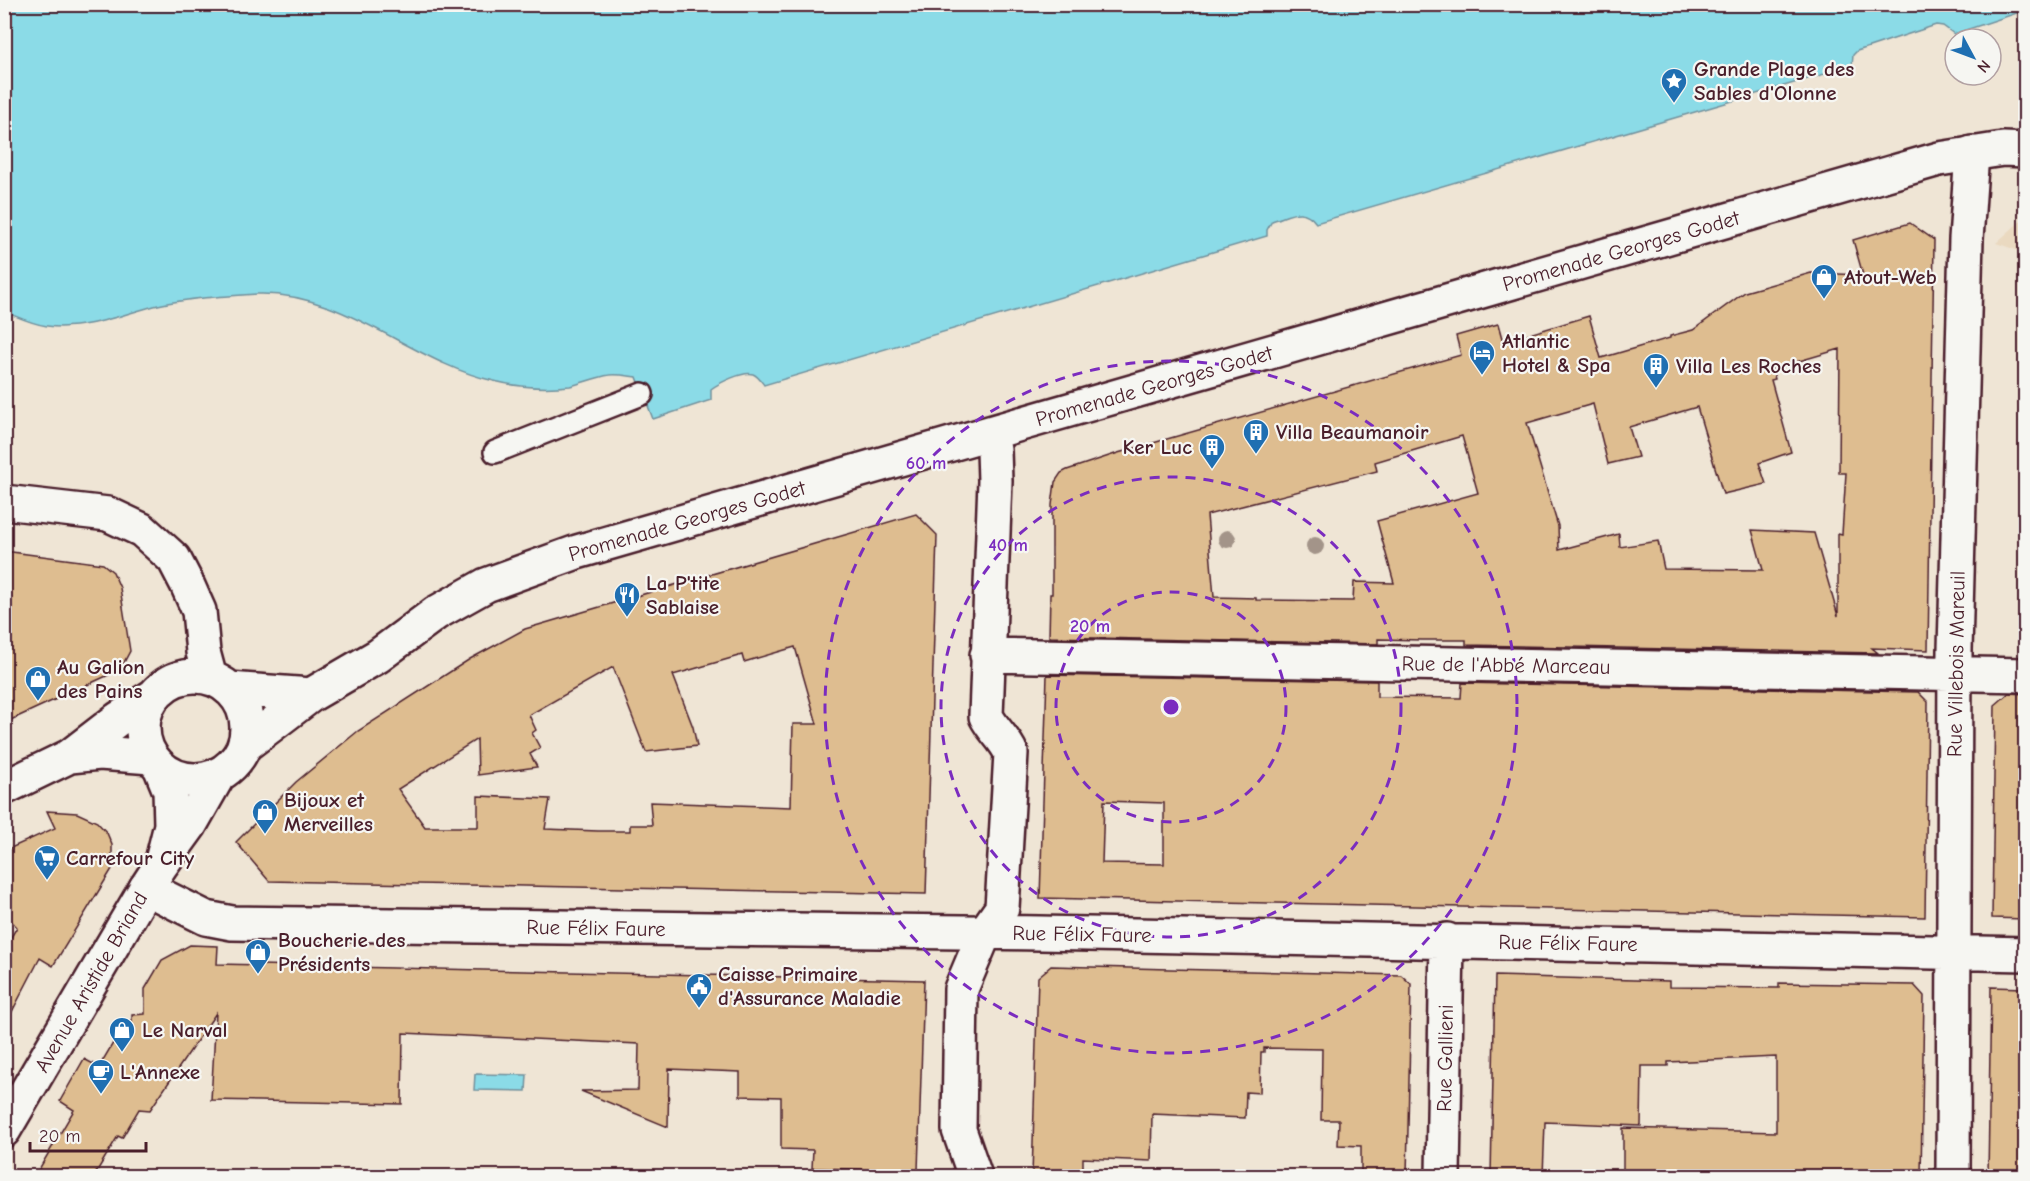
<svg xmlns="http://www.w3.org/2000/svg" width="2030" height="1181" viewBox="0 0 2030 1181" font-family="'Comic Neue',sans-serif">
	<style>
		.built { fill: #ead9c0 }
		.water { fill: #8bdbe7; stroke: #71909c; stroke-width: 1.5 }
		.building { fill: #debd90; stroke: #4a1f2b; stroke-width: 1.5; fill-rule: evenodd }
		.lines { fill: none; stroke-linecap: round; stroke-linejoin: round }
		.service-casing { stroke: #4a1f2b; stroke-width: 26 }
		.minor-casing { stroke: #4a1f2b; stroke-width: 38 }
		.tertiary-casing { stroke: #4a1f2b; stroke-width: 38 }
		.service { stroke: #f6f6f2; stroke-width: 21 }
		.minor { stroke: #f6f6f2; stroke-width: 33 }
		.tertiary { stroke: #f6f6f2; stroke-width: 33 }
		.tree { fill: #a39489 }
		.ring { fill: none; stroke: #7b2cbf; stroke-width: 3; stroke-dasharray: 10 8 }
		.labels { text-anchor: middle; dominant-baseline: central; stroke-width: 4.5; stroke-linejoin: round; paint-order: stroke }
		.poi-label { font-size: 21px; font-weight: bold; fill: #4a1f2b; stroke: #f6f6f2; text-anchor: start }
		.street-label { font-size: 21px; fill: #4a1f2b; stroke: #f6f6f2 }
		.centre { fill: #7b2cbf; stroke: #f6f6f2; stroke-width: 3 }
		.ring-label { font-size: 18px; text-anchor: middle; font-weight: bold; fill: #7b2cbf; stroke: #f6f6f2; stroke-width: 4.5; stroke-linejoin: round; paint-order: stroke }
	</style>
	<rect width="100%" height="100%" fill="#efe5d5"/>
	<filter id="ink" filterUnits="userSpaceOnUse"><feTurbulence type="fractalNoise" baseFrequency=".0167" numOctaves="2"/><feDisplacementMap in="SourceGraphic" scale="12" xChannelSelector="R" yChannelSelector="G"/><feConvolveMatrix kernelMatrix="1 2 1 2 8 2 1 2 1" color-interpolation-filters="sRGB"/></filter>
	<g filter="url(#ink)">
		<path class="built" d="M2025,217V253L1996,243Z"/>
		<path class="water" d="M2025,4L2026,10L1954,34L1943,26L1936,25L1857,51L1853,55L1852,66L1316,223C1303,205 1289,216 1272,221L1267,230V236L764,385C761,381 758,376 753,374C743,371 719,383 711,389V400L653,419L637,377C628,376 618,374 610,375C596,377 583,383 570,386C545,389 518,387 494,381C413,363 344,291 257,294C225,296 190,298 158,305C123,314 85,331 47,326C32,324 18,317 5,312L4,5Z
			M475,1074L527,1075L526,1091L474,1090Z"/>
		<path class="building" d="M1910,223L1934,240L1928,650L1872,648L1878,653L1466,645V640H1422L1378,639V644L1049,637L1050,594H1052V505L1055,482L1061,473L1067,470L1118,453L1461,355L1456,336L1498,324L1503,342L1589,316L1601,358L1670,338V336L1693,330L1745,292L1811,273L1863,275L1853,240ZM1840,349L1839,473H1846L1842,534L1838,533V616L1814,533L1752,530L1763,570L1664,569L1658,541L1620,547L1619,534L1559,550L1558,526L1527,423L1593,404L1608,464L1638,457L1629,427L1697,407L1723,494L1766,484L1759,463L1791,452L1771,380L1775,379L1772,369ZM1462,436L1478,493L1377,521L1394,583L1354,582L1353,601L1256,600V598L1214,597L1207,515L1377,471L1375,462Z
			M916,514L937,535L926,894L269,881L236,842L296,782L358,731L470,659L525,629ZM795,647L817,724H793L791,807L650,802L652,825H630V831H598L545,829L550,799L478,796V827H425L398,789L477,739L478,775L537,767L530,754L540,748L532,733L536,730L529,715L613,667L646,752L697,746L693,727L673,675L742,655L744,662Z
			M4,551L103,564L113,572L120,588L130,651L122,666L113,673L4,723Z
			M1047,675L1377,681V697L1461,698L1462,683L1918,692L1928,702L1925,917L1040,898ZM1104,801L1164,803V864L1102,863Z
			M2009,693L2025,694V919L1992,918L1995,705Z
			M47,811L77,813L97,822L107,833L112,845V869L53,966L40,958L4,1027V949L17,927L4,913V851L55,828Z
			M190,945L218,946L217,964L924,980L918,1171L812,1168L813,1150L781,1149V1097L740,1096V1072L669,1069L668,1127L581,1091L638,1090L639,1044L403,1033L402,1104L211,1100L216,1013L150,1110L139,1109L122,1138L118,1136L94,1176H35L74,1110L60,1101L84,1059L99,1067L116,1038H132V1015L145,1014V989L162,960Z
			M1051,966L1401,975L1411,984L1407,1176H1361V1146L1338,1145L1339,1120H1321L1322,1049L1264,1048V1052H1261L1260,1093L1246,1092L1245,1118L1152,1114L1151,1161L1083,1158V1176H1032L1038,977Z
			M1495,976L1669,981V987L1779,988V983L1914,985L1924,996L1921,1176H1623V1128L1776,1132V1057L1668,1062V1066H1642L1641,1126L1545,1122L1543,1176H1491Z
			M1991,987L2025,988V1176H1988Z"/>
		<g class="lines">
			<g class="service-casing">
				<path id="service" d="M495,452L642,394"/>
			</g>
			<g class="minor-casing">
				<path id="minor" d="M987,655L2026,675
					M146,888L206,918L232,923L1040,933L2026,954
					M975,1176L959,1130L961,989L985,932L1002,908L1011,753C1005,739 993,730 986,716L995,481L994,450L990,434
					M1443,1176L1447,940
					M1953,1176L1955,650L1966,239L1972,153"/>
			</g>
			<g class="tertiary-casing">
				<path id="tertiary" d="M4,502L108,514L142,530L174,559L187,584L199,611L203,652L210,678
					M143 728a52 52 0 1 1 104 0a52 52 0 1 1-104 0Z
					M229,689L311,695
					M244,746L311,695L378,656L436,613L486,585L577,552L1939,159L2003,149L2026,150
					M70,756L100,753L151,757
					M161,769L170,791L171,825L163,857
					M4,788L70,756L118,719L152,697
					M4,1130L146,888L161,865L190,825L219,774"/>
			</g>
			<use href="#service" class="service"/>
			<use href="#minor" class="minor"/>
			<use href="#tertiary" class="tertiary"/>
		</g>
		<g class="tree">
			<circle cx="1227" cy="539" r="9"/>
			<circle cx="1315" cy="546" r="9"/>
		</g>
	</g>
	<g class="ring">
		<circle cx="1171" cy="707" r="115"/>
		<circle cx="1171" cy="707" r="230"/>
		<circle cx="1171" cy="707" r="346"/>
	</g>
	<defs>
		<g id="sight-pin" transform="scale(1.35)"><path d="M0 17L-7.5 6A9.5 9.5 0 1 1 7.5 6Z" fill="#1f6fb2" stroke="#f6f6f2"/><path d="M0-6L1.8-2.2L6-1.7L2.9 1.2L3.7 5.4L0 3.3L-3.7 5.4L-2.9 1.2L-6-1.7L-1.8-2.2Z" fill="#fff"/></g>
		<g id="shop-pin" transform="scale(1.35)"><path d="M0 17L-7.5 6A9.5 9.5 0 1 1 7.5 6Z" fill="#1f6fb2" stroke="#f6f6f2"/><path d="M-5-2.5h2.3a2.7 3.5 0 0 1 5.4 0H5L5.5 6h-11ZM-1.5-2.5h3a1.5 2.3 0 0 0-3 0Z" fill="#fff"/></g>
		<g id="hotel-pin" transform="scale(1.35)"><path d="M0 17L-7.5 6A9.5 9.5 0 1 1 7.5 6Z" fill="#1f6fb2" stroke="#f6f6f2"/><path d="M-6-4.5h1.5V1H6V5H4.5V3h-9V5H-6ZM-4 0a1.8 1.8 0 1 1 3.6 0ZM.5 0V-2.5h3Q6-2.5 6 0Z" fill="#fff"/></g>
		<g id="building-pin" transform="scale(1.35)"><path d="M0 17L-7.5 6A9.5 9.5 0 1 1 7.5 6Z" fill="#1f6fb2" stroke="#f6f6f2"/><path d="M-4-6H4V6H1V3H-1V6H-4ZM-2.5-4.3h1.7v1.8h-1.7ZM.8-4.3h1.7v1.8H.8ZM-2.5-1h1.7V.8h-1.7ZM.8-1h1.7V.8H.8Z" fill="#fff"/></g>
		<g id="restaurant-pin" transform="scale(1.35)"><path d="M0 17L-7.5 6A9.5 9.5 0 1 1 7.5 6Z" fill="#1f6fb2" stroke="#f6f6f2"/><path d="M-5-6h1v4h1v-4h1v4h1v-4h1v5L-1.5 .5V6h-2V.5L-5-1ZM5-6V6H3V1.5H1.5Q1.5-4 5-6Z" fill="#fff"/></g>
		<g id="supermarket-pin" transform="scale(1.35)"><path d="M0 17L-7.5 6A9.5 9.5 0 1 1 7.5 6Z" fill="#1f6fb2" stroke="#f6f6f2"/><path d="M-6-5.5h2.5l.6 2H6L4.5 2H-2.5L-4.4-4H-6ZM-1.5 3.2a1.3 1.3 0 1 0 .1 0ZM3 3.2a1.3 1.3 0 1 0 .1 0Z" fill="#fff"/></g>
		<g id="civic-pin" transform="scale(1.35)"><path d="M0 17L-7.5 6A9.5 9.5 0 1 1 7.5 6Z" fill="#1f6fb2" stroke="#f6f6f2"/><path d="M-.6-6.5H3V-4.5H.6V-3L4-1V1h2V6H-6V1h2V-1L-.6-3ZM-1.2 2.5V6h2.4V2.5Z" fill="#fff"/></g>
		<g id="cafe-pin" transform="scale(1.35)"><path d="M0 17L-7.5 6A9.5 9.5 0 1 1 7.5 6Z" fill="#1f6fb2" stroke="#f6f6f2"/><path d="M-5.5-4.5H6V0H3Q3 3.5 0 3.5H-2.5Q-5.5 3.5-5.5 0ZM3-3.2v2h1.7v-2ZM-6 4.5H4V6H-6Z" fill="#fff"/></g>
	</defs>
	<g fill-rule="evenodd">
		<use href="#sight-pin" x="1674" y="81"/>
		<use href="#shop-pin" x="1824" y="277"/>
		<use href="#hotel-pin" x="1482" y="353"/>
		<use href="#building-pin" x="1656" y="366"/>
		<use href="#building-pin" x="1256" y="432"/>
		<use href="#building-pin" x="1212" y="447"/>
		<use href="#restaurant-pin" x="627" y="595"/>
		<use href="#shop-pin" x="38" y="679"/>
		<use href="#shop-pin" x="265" y="812"/>
		<use href="#supermarket-pin" x="47" y="858"/>
		<use href="#shop-pin" x="258" y="952"/>
		<use href="#civic-pin" x="699" y="986"/>
		<use href="#shop-pin" x="122" y="1030"/>
		<use href="#cafe-pin" x="101" y="1072"/>
	</g>
	<g class="labels">
		<g class="poi-label">
			<text x="1694" y="69">Grande Plage des<tspan x="1694" dy="24">Sables d'Olonne</tspan></text>
			<text x="1844" y="277">Atout-Web</text>
			<text x="1502" y="341">Atlantic<tspan x="1502" dy="24">Hotel &amp; Spa</tspan></text>
			<text x="1676" y="366">Villa Les Roches</text>
			<text x="1276" y="432">Villa Beaumanoir</text>
			<text x="1192" y="447" text-anchor="end">Ker Luc</text>
			<text x="646" y="583">La P'tite<tspan x="646" dy="24">Sablaise</tspan></text>
			<text x="57" y="667">Au Galion<tspan x="57" dy="24">des Pains</tspan></text>
			<text x="284" y="800">Bijoux et<tspan x="284" dy="24">Merveilles</tspan></text>
			<text x="66" y="858">Carrefour City</text>
			<text x="278" y="940">Boucherie des<tspan x="278" dy="24">Présidents</tspan></text>
			<text x="718" y="974">Caisse Primaire<tspan x="718" dy="24">d'Assurance Maladie</tspan></text>
			<text x="142" y="1030">Le Narval</text>
			<text x="120" y="1072">L'Annexe</text>
		</g>
		<g class="street-label">
			<text transform="translate(1621 251) rotate(-16)">Promenade Georges Godet</text>
			<text transform="translate(1154 386) rotate(-16)">Promenade Georges Godet</text>
			<text transform="translate(687 521) rotate(-16)">Promenade Georges Godet</text>
			<text transform="translate(1956 664) rotate(-89)">Rue Villebois Mareuil</text>
			<text transform="translate(1506 665) rotate(1)">Rue de l'Abbé Marceau</text>
			<text transform="translate(596 928) rotate(1)">Rue Félix Faure</text>
			<text transform="translate(1082 934) rotate(1)">Rue Félix Faure</text>
			<text transform="translate(1568 943) rotate(1)">Rue Félix Faure</text>
			<text transform="translate(91 982) rotate(-60)">Avenue Aristide Briand</text>
			<text transform="translate(1445 1058) rotate(-89)">Rue Gallieni</text>
		</g>
	</g>
	<circle cx="1171" cy="707" r="9" class="centre"/>
	<g class="ring-label">
		<text x="926" y="469">60 m</text>
		<text x="1008" y="551">40 m</text>
		<text x="1090" y="632">20 m</text>
	</g>
	<rect width="2030" height="1181" fill="none" stroke="#f6f6f2" stroke-width="24"/>
	<rect x="12" y="12" width="2006" height="1157" fill="none" stroke="#4a1f2b" stroke-width="2" filter="url(#ink)"/>
	<g transform="translate(1973 57) rotate(131)"><circle r="28" fill="#f6f6f2" stroke="#b1a0a2" stroke-width="1.5"/>
	<path d="M0-4.5L10 22L0 15L-10 22Z" fill="#1f6fb2"/>
	<text y="-9" font-size="16" font-weight="bold" text-anchor="middle" fill="#4a1f2b">N</text>
	</g>
	<path d="M30 1142v9h116v-9" fill="none" stroke="#4a1f2b" stroke-width="3"/>
	<text x="39" y="1142" font-size="18" fill="#4a1f2b" stroke="#f6f6f2" stroke-width="4.5" paint-order="stroke">20 m</text>
</svg>
